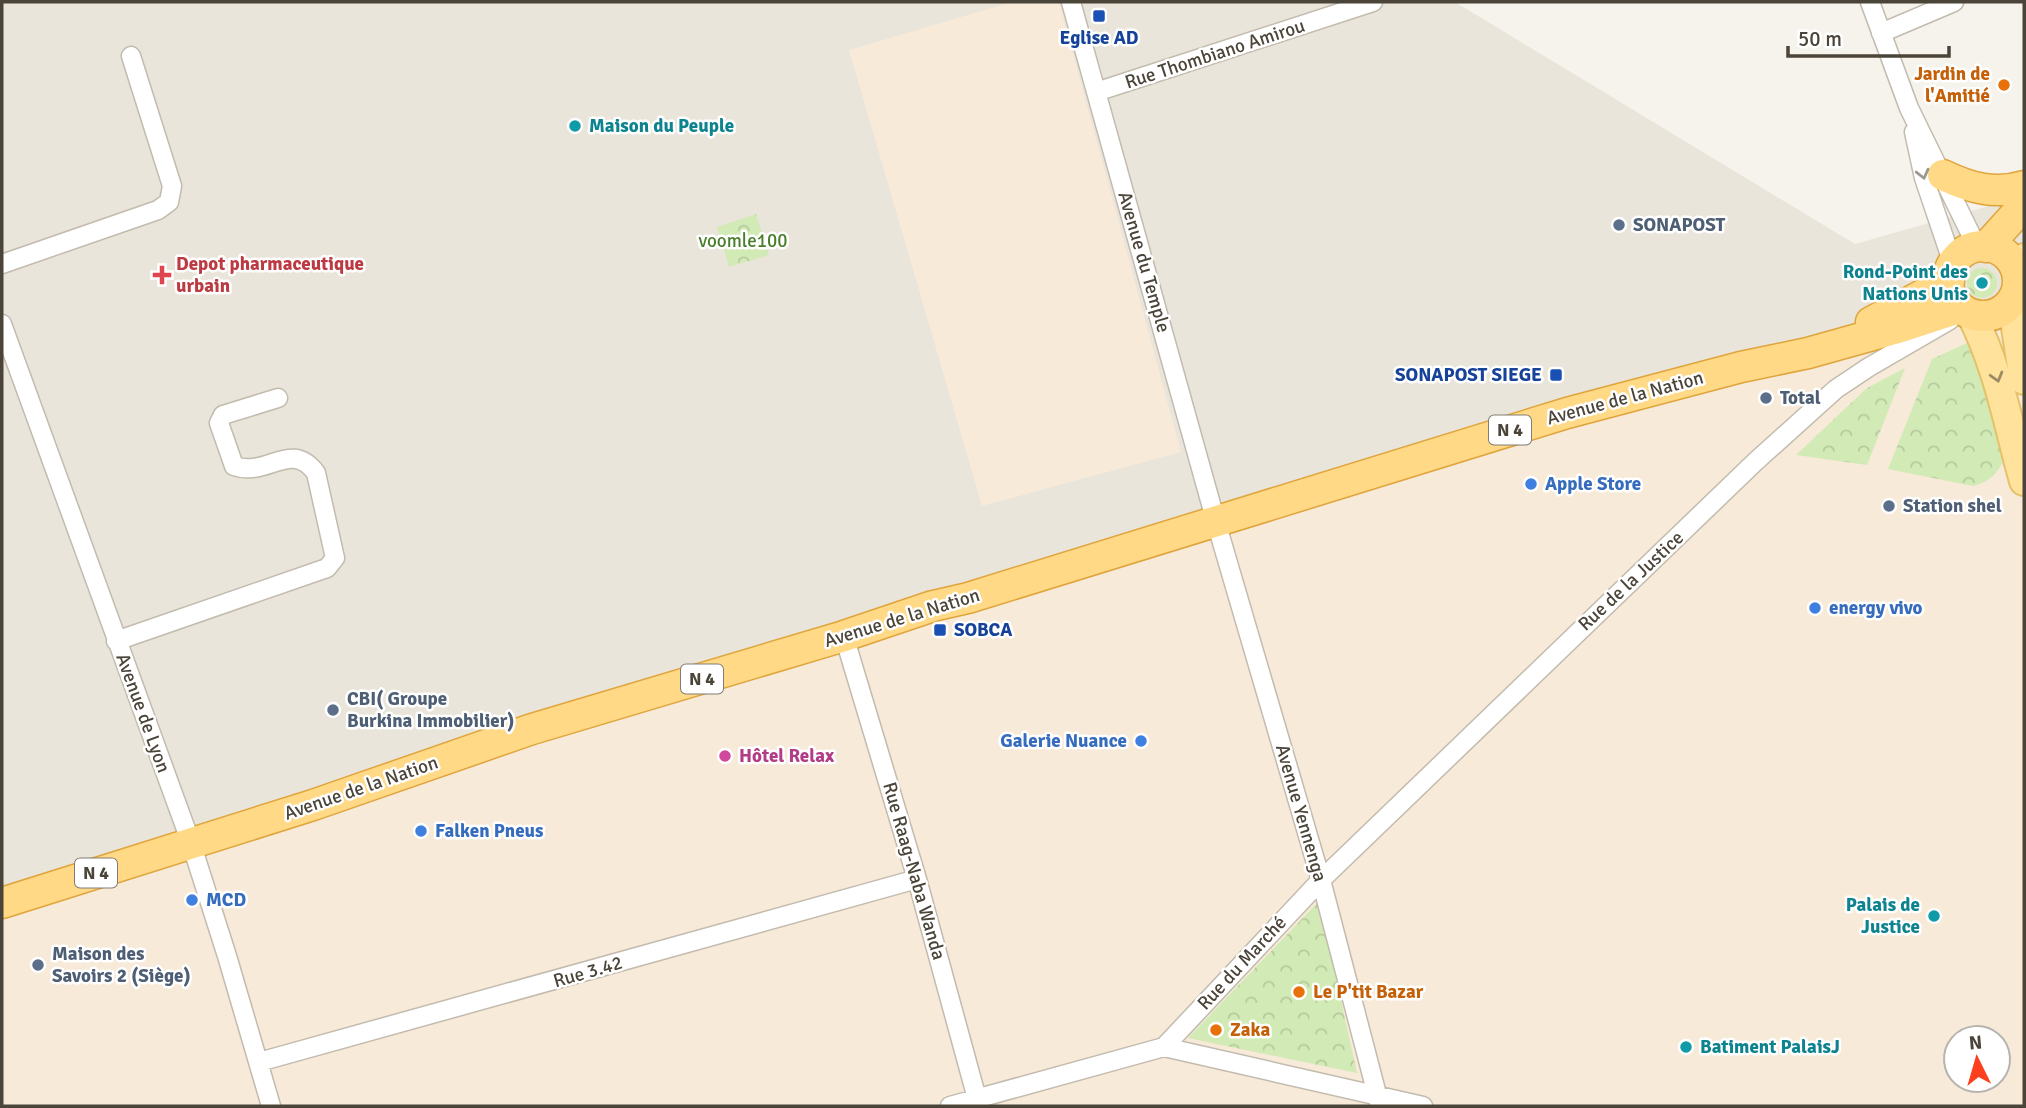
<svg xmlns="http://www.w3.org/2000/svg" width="2026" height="1108" viewBox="0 0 2026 1108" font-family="Signika,sans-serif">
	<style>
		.residential { fill: #eae5da; fill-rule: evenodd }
		.commercial { fill: #f7ead8; fill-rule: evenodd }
		.park { fill: url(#park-crowns) }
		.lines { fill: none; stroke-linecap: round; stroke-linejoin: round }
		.minor-casing { stroke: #c2bbae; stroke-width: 21 }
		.primary-casing { stroke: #e6c16a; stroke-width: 32 }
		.trunk-casing { stroke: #e0a43c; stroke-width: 33 }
		.minor { stroke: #fff; stroke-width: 18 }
		.primary { stroke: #ffe39c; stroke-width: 28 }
		.trunk { stroke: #ffd985; stroke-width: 30 }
		.oneway { stroke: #9c9892 }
		.oneway2 { stroke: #9c8c66 }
		.transit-dot { fill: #1a4fb4; stroke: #fff; stroke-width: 2.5 }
		.food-dot { fill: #e8710a; stroke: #fff; stroke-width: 2.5 }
		.culture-dot { fill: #0f9aa8; stroke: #fff; stroke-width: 2.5 }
		.service-dot { fill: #5c6f8a; stroke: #fff; stroke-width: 2.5 }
		.health-dot { fill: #e0444e; stroke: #fff; stroke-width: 2.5 }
		.shop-dot { fill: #3f7fe0; stroke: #fff; stroke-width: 2.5 }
		.hotel-dot { fill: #d1479c; stroke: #fff; stroke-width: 2.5 }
		.labels { text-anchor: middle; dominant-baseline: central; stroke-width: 5; stroke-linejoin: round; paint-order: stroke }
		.shield { fill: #fff; stroke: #817c74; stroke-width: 2 }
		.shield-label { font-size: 18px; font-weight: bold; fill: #4b4439 }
		.transit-label { font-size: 19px; font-weight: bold; fill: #164399; stroke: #fff }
		.street-label { font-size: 19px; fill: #4b4439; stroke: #fff }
		.food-label { font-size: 19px; font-weight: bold; fill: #c56008; stroke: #fff; text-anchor: start }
		.culture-label { font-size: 19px; font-weight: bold; fill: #0d838f; stroke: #fff; text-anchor: start }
		.service-label { font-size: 19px; font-weight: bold; fill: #4e5e75; stroke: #fff; text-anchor: start }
		.park-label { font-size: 19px; fill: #4a7f2a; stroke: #fff }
		.health-label { font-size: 19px; font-weight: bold; fill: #be3a42; stroke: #fff; text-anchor: start }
		.shop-label { font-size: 19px; font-weight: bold; fill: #366cbe; stroke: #fff; text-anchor: start }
		.hotel-label { font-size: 19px; font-weight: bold; fill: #b23c85; stroke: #fff; text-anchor: start }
	</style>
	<defs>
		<pattern id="park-crowns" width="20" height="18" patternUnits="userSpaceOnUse" patternTransform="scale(1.75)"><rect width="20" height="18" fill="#d2eab5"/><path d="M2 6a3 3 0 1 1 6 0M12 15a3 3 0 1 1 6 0" fill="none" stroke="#b6ca9c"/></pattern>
	</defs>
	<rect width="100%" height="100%" fill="#f6f3ec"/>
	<path class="residential" d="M2,2H1455L1855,244L2024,196V1106H2ZM1956,1038H1998V1080H1956Z"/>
	<path class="commercial" d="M1012,2H1059L1181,452L982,506L849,50Z
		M2024,291V1106H2V903L1861,338L2015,297ZM1956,1038H1998V1080H1956Z"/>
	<path class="park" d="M756,214L769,255L729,267L717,227Z
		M1967 283a15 15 0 1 1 30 0a15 15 0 1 1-30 0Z
		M1967,343L1982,371L2005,458C1997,474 1991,481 1973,486L1888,469L1932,359Z
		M1905,368L1867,465L1796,455L1867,388Z
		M1319,901L1357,1073L1188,1038Z"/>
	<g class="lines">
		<g class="minor-casing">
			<path id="minor" d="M1071,2L1216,522L1321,880L1380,1106
				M1870,2L1909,108L1977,247
				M1881,33L1954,2
				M1096,92L1373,2
				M1914,132L1924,178L1953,264
				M2,264L158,210L169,202L172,186L131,56
				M2,324L191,843L227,956L271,1106
				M844,636L917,879L979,1106
				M116,641L327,568L335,558L316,473C291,439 267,478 234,466L219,423L223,415L278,398
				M1164,1047L1321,880L1755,462L1836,389L1869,367L1950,320
				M259,1062L917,879
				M950,1106L1164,1047L1423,1106"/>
		</g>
		<g class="primary-casing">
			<path id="primary" d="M2013,264L2024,258
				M2012,301L2024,380
				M1971,314C1999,369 2008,424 2024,481"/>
		</g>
		<g class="trunk-casing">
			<path id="trunk" d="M1943,175C1970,188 1995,195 2024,186
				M1948 281a35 35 0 1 1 70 0a35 35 0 1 1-70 0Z
				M1986,247L2024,205
				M1871,322L1949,281
				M2,903L313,805L532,729L844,636L933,606L968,598L1567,413L1741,367L1808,353L1901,327L1959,308"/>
		</g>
		<use href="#minor" class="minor"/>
		<use href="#primary" class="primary"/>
		<use href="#trunk" class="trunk"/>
	</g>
	<defs><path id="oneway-chevron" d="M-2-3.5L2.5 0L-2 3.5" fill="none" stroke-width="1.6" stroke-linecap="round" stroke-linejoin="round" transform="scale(1.75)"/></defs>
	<use class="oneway" href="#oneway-chevron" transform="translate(1923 174) rotate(76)"/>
	<use class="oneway2" href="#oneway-chevron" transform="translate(1997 377) rotate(74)"/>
	<g class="transit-dot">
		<rect x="1092" y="9" width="14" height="14" rx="3.5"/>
		<rect x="1549" y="368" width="14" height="14" rx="3.5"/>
		<rect x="933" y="623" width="14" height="14" rx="3.5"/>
	</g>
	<g class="food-dot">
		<circle cx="2004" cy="85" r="7"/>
		<circle cx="1299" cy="992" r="7"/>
		<circle cx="1216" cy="1030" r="7"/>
	</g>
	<g class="culture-dot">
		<circle cx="575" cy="126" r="7"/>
		<circle cx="1982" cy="283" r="7"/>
		<circle cx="1934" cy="916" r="7"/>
		<circle cx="1686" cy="1047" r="7"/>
	</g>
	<g class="service-dot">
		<circle cx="1619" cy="225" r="7"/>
		<circle cx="1766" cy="398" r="7"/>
		<circle cx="1889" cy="506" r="7"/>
		<circle cx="333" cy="710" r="7"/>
		<circle cx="38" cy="965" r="7"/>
	</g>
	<path class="health-dot" d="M158.5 264.5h7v7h7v7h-7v7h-7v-7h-7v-7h7z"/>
	<g class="shop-dot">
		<circle cx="1531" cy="484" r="7"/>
		<circle cx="1815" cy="608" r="7"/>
		<circle cx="1141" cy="741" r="7"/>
		<circle cx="421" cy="831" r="7"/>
		<circle cx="192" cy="900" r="7"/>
	</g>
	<circle class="hotel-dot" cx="725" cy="756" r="7"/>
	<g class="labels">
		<g class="shield">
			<rect x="1489" y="415.5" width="42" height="29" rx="5"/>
			<rect x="681" y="664.5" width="42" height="29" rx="5"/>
			<rect x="75" y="858.5" width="42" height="29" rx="5"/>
		</g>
		<g class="shield-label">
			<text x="1510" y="430">N 4</text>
			<text x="702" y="679">N 4</text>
			<text x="96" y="873">N 4</text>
		</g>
		<g class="transit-label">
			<text x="1099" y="38">Eglise AD</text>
			<text x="1542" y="375" text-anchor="end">SONAPOST SIEGE</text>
			<text x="954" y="630" text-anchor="start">SOBCA</text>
		</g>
		<g class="street-label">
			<text transform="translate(1215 54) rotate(-18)">Rue Thombiano Amirou</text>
			<text transform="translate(1144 262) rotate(74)">Avenue du Temple</text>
			<text transform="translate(1625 398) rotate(-15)">Avenue de la Nation</text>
			<text transform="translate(1631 581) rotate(-43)">Rue de la Justice</text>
			<text transform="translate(902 618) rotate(-17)">Avenue de la Nation</text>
			<text transform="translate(143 713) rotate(70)">Avenue de Lyon</text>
			<text transform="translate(361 788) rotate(-19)">Avenue de la Nation</text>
			<text transform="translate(1301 813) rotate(74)">Avenue Yennenga</text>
			<text transform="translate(914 871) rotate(74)">Rue Raag-Naba Wanda</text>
			<text transform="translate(1242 963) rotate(-47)">Rue du Marché</text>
			<text transform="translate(588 972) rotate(-16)">Rue 3.42</text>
		</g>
		<g class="food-label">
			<text x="1990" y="74" text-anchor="end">Jardin de<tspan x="1990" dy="22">l'Amitié</tspan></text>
			<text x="1313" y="992">Le P'tit Bazar</text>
			<text x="1230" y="1030">Zaka</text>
		</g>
		<g class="culture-label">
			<text x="589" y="126">Maison du Peuple</text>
			<text x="1968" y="272" text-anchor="end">Rond-Point des<tspan x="1968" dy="22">Nations Unis</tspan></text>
			<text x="1920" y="905" text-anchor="end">Palais de<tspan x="1920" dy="22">Justice</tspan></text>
			<text x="1700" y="1047">Batiment PalaisJ</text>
		</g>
		<g class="service-label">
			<text x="1633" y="225">SONAPOST</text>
			<text x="1780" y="398">Total</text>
			<text x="1903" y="506">Station shel</text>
			<text x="347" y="699">CBI( Groupe<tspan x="347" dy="22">Burkina Immobilier)</tspan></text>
			<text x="52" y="954">Maison des<tspan x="52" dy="22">Savoirs 2 (Siège)</tspan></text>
		</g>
		<g class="park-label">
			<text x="743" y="241">voomle100</text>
		</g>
		<g class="health-label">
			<text x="176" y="264">Depot pharmaceutique<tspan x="176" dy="22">urbain</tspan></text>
		</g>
		<g class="shop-label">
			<text x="1545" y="484">Apple Store</text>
			<text x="1829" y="608">energy vivo</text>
			<text x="1127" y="741" text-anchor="end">Galerie Nuance</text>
			<text x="435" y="831">Falken Pneus</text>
			<text x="206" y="900">MCD</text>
		</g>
		<g class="hotel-label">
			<text x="739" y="756">Hôtel Relax</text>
		</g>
	</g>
	<rect width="2026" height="1108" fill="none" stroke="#4b4439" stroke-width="7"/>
	<g transform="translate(1977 1059) rotate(355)"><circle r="33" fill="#ffffff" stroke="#b7b4b0" stroke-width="2"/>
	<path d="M0-5L12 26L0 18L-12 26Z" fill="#fc3f1d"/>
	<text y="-10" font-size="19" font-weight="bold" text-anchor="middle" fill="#4b4439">N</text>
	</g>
	<path d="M1788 46v10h161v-10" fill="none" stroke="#4b4439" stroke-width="3.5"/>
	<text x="1798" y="46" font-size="21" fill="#4b4439" stroke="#ffffff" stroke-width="5" paint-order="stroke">50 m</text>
</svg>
